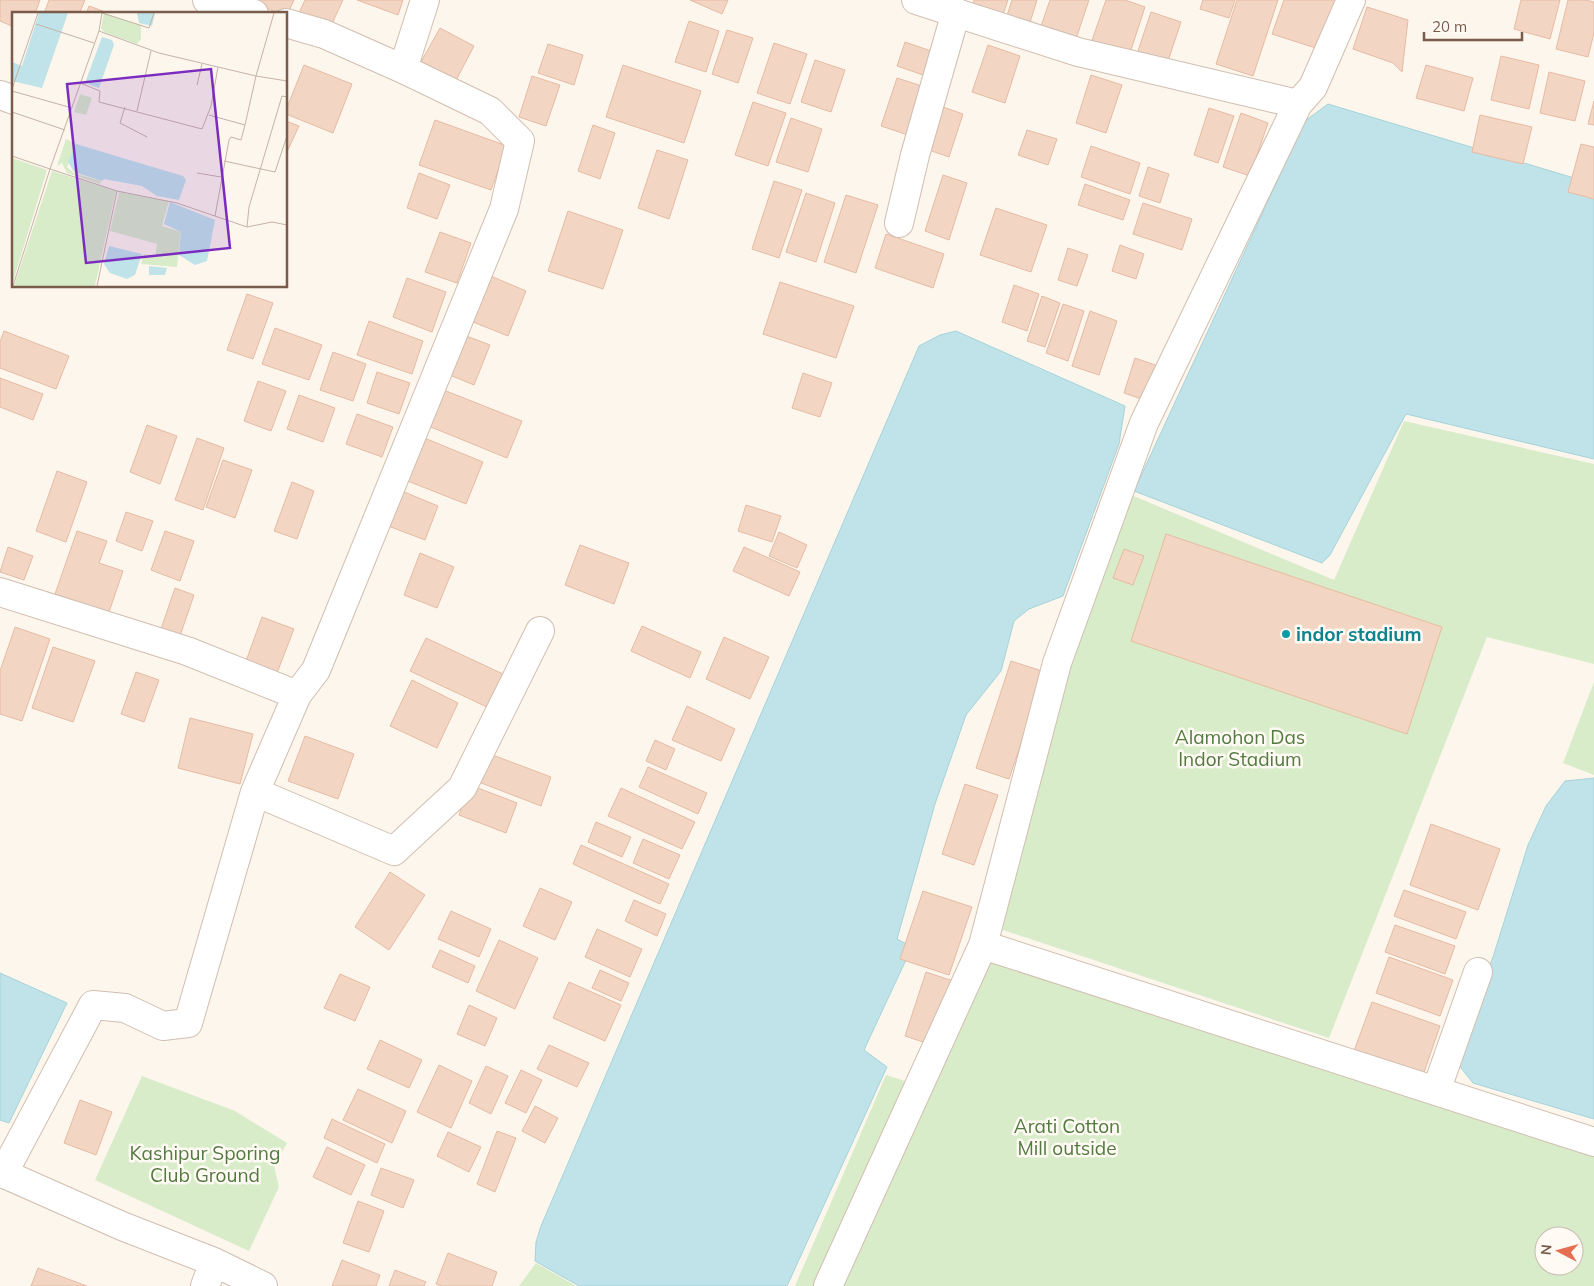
<svg xmlns="http://www.w3.org/2000/svg" width="1594" height="1286" viewBox="0 0 1594 1286" font-family="Mulish,sans-serif">
	<style>
		.green { fill: #d8ecc9; fill-rule: evenodd }
		.water { fill: #bfe3e8; stroke: #a5d3da }
		.building { fill: #f3d5c3; stroke: #e6bba3 }
		.lines { fill: none; stroke-linecap: round; stroke-linejoin: round }
		.minor-casing { stroke: #d1beb0; stroke-width: 30 }
		.minor { stroke: #fff; stroke-width: 28 }
		.culture-dot { fill: #0f9aa8; stroke: #fffaf3; stroke-width: 2 }
		.labels { text-anchor: middle; dominant-baseline: central; stroke-width: 5; stroke-linejoin: round; paint-order: stroke }
		.culture-label { font-size: 19px; font-weight: bold; fill: #0d838f; stroke: #fffaf3; text-anchor: start }
		.park-label { font-size: 19px; fill: #537a41; stroke: #fffaf3 }
		.inset-road { fill: none; stroke: #c5b3a7; stroke-width: 1 }
		.view { fill: #7b2cbf; fill-opacity: 0.15; stroke: #7b2cbf; stroke-width: 2.5 }
		.inset-edge { fill: none; stroke: #7a5c4d; stroke-width: 2.5 }
	</style>
	<rect width="100%" height="100%" fill="#fdf6ec"/>
	<path class="green" d="M1404,421L1594,464V664L1487,637L1329,1038L994,927L1077,622L1124,492L1334,580Z
		M1594,682V775L1563,763Z
		M984,955L1594,1155V1286H843ZM1544,1236H1574V1266H1544Z
		M886,1075L911,1083L816,1286H795Z
		M142,1076L235,1111L287,1143L274,1166L279,1187L249,1251L95,1180Z
		M536,1263L576,1286H519Z"/>
	<path class="water" d="M1328,104L1594,184V459L1406,414L1330,555L1322,563L1134,491L1305,121Z
		M956,331L1125,406L1119,444L1063,596L1029,609L1014,621L1001,671L966,715L935,804L897,939L912,947L864,1050L887,1067L787,1286H579L535,1261L536,1242L541,1226L919,346L940,335Z
		M1594,778V1119L1473,1083L1461,1068L1456,1050L1493,957L1528,845L1546,806L1565,781Z
		M0,973L67,1003L9,1123L0,1120Z"/>
	<path class="building" d="M0,0H40L35,14H14V27L0,21Z
		M49,0H85L79,14H44Z
		M253,0H294L286,17L252,1Z
		M305,0H343L329,30L298,15Z
		M357,0H403L398,15Z
		M690,0H728L722,14Z
		M974,0H1008L1001,20L971,10Z
		M1012,0H1037L1027,32L1004,25Z
		M1050,0H1089L1074,45L1039,32Z
		M1106,0H1125L1145,7L1128,59L1090,46Z
		M1203,0H1235L1229,18L1200,9Z
		M1237,0H1278L1253,76L1216,64Z
		M1284,0H1338L1322,50L1272,34Z
		M1521,0H1560L1550,39L1514,29Z
		M1568,0H1586L1594,2V33L1588,57L1556,49Z
		M89,6L111,14H86Z
		M1367,7L1408,20L1402,72L1393,63L1353,49Z
		M1151,12L1181,22L1165,70L1135,60Z
		M689,21L719,31L706,72L675,62Z
		M440,28L474,46L452,88L417,69Z
		M727,30L753,38L738,83L712,74Z
		M905,42L934,52L926,76L897,66Z
		M774,43L807,54L790,104L757,93Z
		M548,44L583,55L574,85L538,73Z
		M988,45L1020,56L1005,103L972,92Z
		M1501,56L1539,65L1529,109L1491,100Z
		M815,60L845,70L831,112L801,102Z
		M304,65L352,84L333,133L286,114V110Z
		M623,65L701,91L684,143L606,117Z
		M1426,65L1473,78L1464,111L1416,98Z
		M1549,72L1585,81L1575,121L1540,113Z
		M1091,75L1122,85L1106,133L1076,123Z
		M532,76L560,85L546,126L519,117Z
		M897,78L928,88L911,136L881,126Z
		M1594,101V125L1588,124Z
		M753,102L786,113L768,166L735,155Z
		M940,106L963,114L949,157L926,149Z
		M1209,108L1234,116L1218,163L1194,155Z
		M1241,113L1268,123L1250,176L1223,167Z
		M1480,115L1532,127L1523,164L1472,152Z
		M791,118L822,129L808,172L776,162Z
		M435,120L507,146L491,190L419,165Z
		M286,121L299,126L286,154Z
		M593,125L615,133L600,179L578,171Z
		M1027,130L1057,139L1048,165L1018,155Z
		M1581,144L1594,147V199L1568,192Z
		M1091,146L1140,163L1130,194L1081,177Z
		M657,150L688,160L669,219L638,208Z
		M1148,167L1169,174L1160,203L1139,196Z
		M419,173L450,185L437,219L407,208Z
		M943,175L967,183L949,240L925,231Z
		M774,181L802,190L779,258L752,249Z
		M1085,184L1130,200L1123,220L1078,205Z
		M806,193L835,203L816,262L786,252Z
		M846,195L878,205L856,273L824,262Z
		M1143,203L1192,219L1182,250L1133,234Z
		M996,208L1047,225L1031,272L980,255Z
		M568,211L623,230L603,289L548,271Z
		M440,232L471,243L457,283L425,272Z
		M886,234L944,254L933,288L875,268Z
		M1120,245L1144,254L1136,279L1112,271Z
		M1068,248L1088,255L1077,286L1058,280Z
		M486,274L526,291L508,336L468,320Z
		M407,278L446,292L432,332L393,317Z
		M780,282L854,306L836,358L763,334Z
		M1014,285L1039,294L1027,331L1002,322Z
		M247,294L273,303L253,359L227,350Z
		M1042,296L1060,303L1045,347L1027,341Z
		M1063,304L1084,311L1068,361L1046,353Z
		M1090,311L1117,321L1099,375L1072,366Z
		M369,321L423,341L412,374L357,355Z
		M275,328L322,345L309,380L262,364Z
		M4,331L69,356L56,389L0,368V342Z
		M456,332L490,345L474,385L440,371Z
		M333,352L366,364L353,401L320,390Z
		M1135,358L1158,366L1147,401L1124,393Z
		M377,372L410,383L399,414L367,403Z
		M803,373L832,383L820,417L792,408Z
		M0,378L43,394L33,420L0,407Z
		M258,381L286,391L271,431L244,421Z
		M441,389L522,421L507,458L426,425Z
		M299,395L335,408L323,442L287,429Z
		M357,414L393,427L382,457L346,444Z
		M147,425L177,436L160,484L130,472Z
		M417,435L483,462L466,504L400,478Z
		M197,438L224,448L203,510L175,500Z
		M223,460L252,470L235,518L206,507Z
		M57,471L87,482L66,542L36,531Z
		M292,482L314,491L297,539L274,531Z
		M397,489L438,506L425,540L383,524Z
		M746,505L781,516L772,542L738,531Z
		M126,512L153,521L142,551L116,541Z
		M77,531L107,541L99,563L123,571L109,612L55,594Z
		M165,531L194,541L180,581L151,570Z
		M779,532L807,545L797,568L769,556Z
		M1166,534L1442,627L1407,734L1131,641Z
		M580,545L629,563L614,604L565,585Z
		M8,547L33,556L24,580L0,572Z
		M744,547L800,572L789,596L733,571Z
		M1124,549L1144,556L1133,585L1113,578Z
		M420,553L454,567L437,608L404,595Z
		M175,588L194,595L180,636L161,629Z
		M262,617L294,629L277,673L246,661Z
		M642,626L701,652L690,678L631,651Z
		M15,627L50,639L22,721L0,714V671Z
		M724,637L769,657L750,699L706,679Z
		M426,638L503,674L487,707L410,671Z
		M53,647L95,661L73,722L32,708Z
		M1011,661L1045,672L1009,779L976,768Z
		M136,672L159,680L144,722L121,714Z
		M412,680L458,703L437,748L390,726Z
		M687,706L735,729L721,761L672,740Z
		M190,718L253,734L240,784L178,768Z
		M305,736L354,754L338,799L288,781Z
		M655,740L675,749L666,770L646,761Z
		M482,751L551,777L541,806L471,779Z
		M648,767L707,793L698,814L639,787Z
		M965,784L998,795L974,865L942,854Z
		M470,785L517,803L506,833L459,815Z
		M621,788L695,822L682,849L608,816Z
		M596,822L631,837L622,857L588,842Z
		M1431,824L1500,849L1478,910L1410,885Z
		M643,839L680,855L669,879L633,863Z
		M581,845L669,884L660,904L573,864Z
		M390,872L425,895L389,950L355,927Z
		M540,888L572,902L555,940L523,926Z
		M1404,890L1466,912L1456,939L1394,916Z
		M923,891L972,907L949,975L900,959Z
		M634,900L666,914L657,936L625,921Z
		M451,911L491,929L479,957L438,939Z
		M1395,925L1455,946L1445,974L1385,952Z
		M597,929L642,949L630,977L585,957Z
		M499,940L538,958L515,1009L476,991Z
		M440,950L475,966L468,983L432,967Z
		M1389,957L1453,980L1440,1016L1376,993Z
		M600,970L629,983L621,1001L592,988Z
		M926,972L956,982L935,1046L905,1036Z
		M340,974L370,987L355,1021L324,1008Z
		M569,982L621,1005L605,1041L553,1018Z
		M1372,1002L1440,1026L1420,1084L1351,1059Z
		M469,1005L497,1018L485,1046L457,1034Z
		M380,1040L422,1060L409,1088L367,1069Z
		M549,1045L589,1063L577,1087L537,1069Z
		M439,1065L472,1081L451,1128L417,1112Z
		M486,1066L508,1076L491,1114L469,1103Z
		M521,1070L542,1080L526,1113L505,1103Z
		M358,1089L406,1111L392,1143L343,1120Z
		M80,1100L112,1112L96,1155L64,1143Z
		M535,1106L558,1118L545,1143L522,1131Z
		M332,1119L385,1144L377,1163L324,1138Z
		M497,1131L516,1138L495,1192L477,1184Z
		M448,1132L481,1147L469,1172L437,1156Z
		M327,1147L365,1165L351,1195L313,1177Z
		M381,1168L414,1180L403,1208L371,1195Z
		M358,1201L384,1211L369,1252L343,1243Z
		M448,1253L497,1272L492,1286H442L436,1284Z
		M342,1260L380,1275L376,1286H332Z
		M38,1268L87,1286H31Z
		M395,1270L426,1282L424,1286H389Z"/>
	<g class="lines">
		<g class="minor-casing">
			<path id="minor" d="M207,0L254,14
				M916,0L1078,52L1298,104
				M403,69L425,0
				M0,95L14,100
				M899,223L915,155L956,12
				M0,592L187,651L297,695
				M255,792L394,851L462,788L540,631
				M983,945L1057,663L1144,423L1298,104L1313,87L1351,0
				M1436,1091L1478,972
				M0,1172L122,1226L214,1262L263,1286
				M3,1174L93,1005L125,1008L163,1026L188,1023L255,792L297,695L316,670L504,209L520,141L490,111L403,69L324,34L286,23
				M205,1286L214,1262
				M828,1286L983,945L1594,1142"/>
		</g>
		<use href="#minor" class="minor"/>
	</g>
	<circle class="culture-dot" cx="1286" cy="634" r="5"/>
	<g class="labels">
		<g class="culture-label">
			<text x="1296" y="634">indor stadium</text>
		</g>
		<g class="park-label">
			<text x="1240" y="737">Alamohon Das<tspan x="1240" dy="22">Indor Stadium</tspan></text>
			<text x="1067" y="1126">Arati Cotton<tspan x="1067" dy="22">Mill outside</tspan></text>
			<text x="205" y="1153">Kashipur Sporing<tspan x="205" dy="22">Club Ground</tspan></text>
		</g>
	</g>
	<g transform="translate(12 12)">
		<rect width="275" height="275" fill="#fdf6ec"/>
		<path d="M92,1L129,13V27L125,32L92,20L89,16ZM68,82L80,86L74,103L62,100ZM54,127L64,132L55,155L62,161L89,169L88,172L55,161L50,151L45,154ZM0,146L35,158L0,273ZM40,159L104,179L83,274H2ZM107,180L157,189L150,214L169,220L165,255L129,252L132,242L143,245L145,232L98,219Z" fill="#d8ecc9"/>
		<path d="M27,1H56L30,76L0,69V50L10,54ZM125,1H143L140,14L127,11ZM90,25L100,28L102,33L87,76L73,71ZM64,132L171,164L174,168L167,188L145,184L130,174L92,167L90,169L62,160L56,150ZM158,190L203,208L195,249L183,253L167,243L169,220L152,212ZM97,234L130,242L123,263L115,267L98,261L92,252ZM137,254L155,256L153,263H137Z" fill="#bfe3e8"/>
		<path class="inset-road" d="M90,1L137,16L142,1M24,12L82,31M87,19L147,41L244,64L262,1M68,71L88,79L87,90L190,117L199,94L206,55M185,73L190,52M0,77L26,1M0,79L60,96M113,95L108,111L135,125M125,99L139,39M0,100L53,118M197,103L233,113L229,128L219,125L217,128L203,204M233,113L244,64L275,69M0,144L38,157L1,274M212,149L263,160L275,124M185,161L209,165M105,179L165,191L235,215L260,210L275,213M235,215L237,195L270,84L275,85M85,274L105,179L38,157L87,19L90,1"/>
		<path class="view" d="M199,57L218,236L74,251L55,72Z"/>
		<rect width="275" height="275" class="inset-edge"/>
	</g>
	<g transform="translate(1559 1251) rotate(276)"><circle r="24" fill="#fffaf3" stroke="#cabbb1"/>
	<path d="M0-4L9 19L0 12L-9 19Z" fill="#e76f51"/>
	<text y="-8" font-size="14" font-weight="bold" text-anchor="middle" fill="#7a5c4d">N</text>
	</g>
	<path d="M1424 32v8h98v-8" fill="none" stroke="#7a5c4d" stroke-width="2.5"/>
	<text x="1432" y="32" font-size="15" fill="#7a5c4d" stroke="#fffaf3" stroke-width="4" paint-order="stroke">20 m</text>
</svg>
